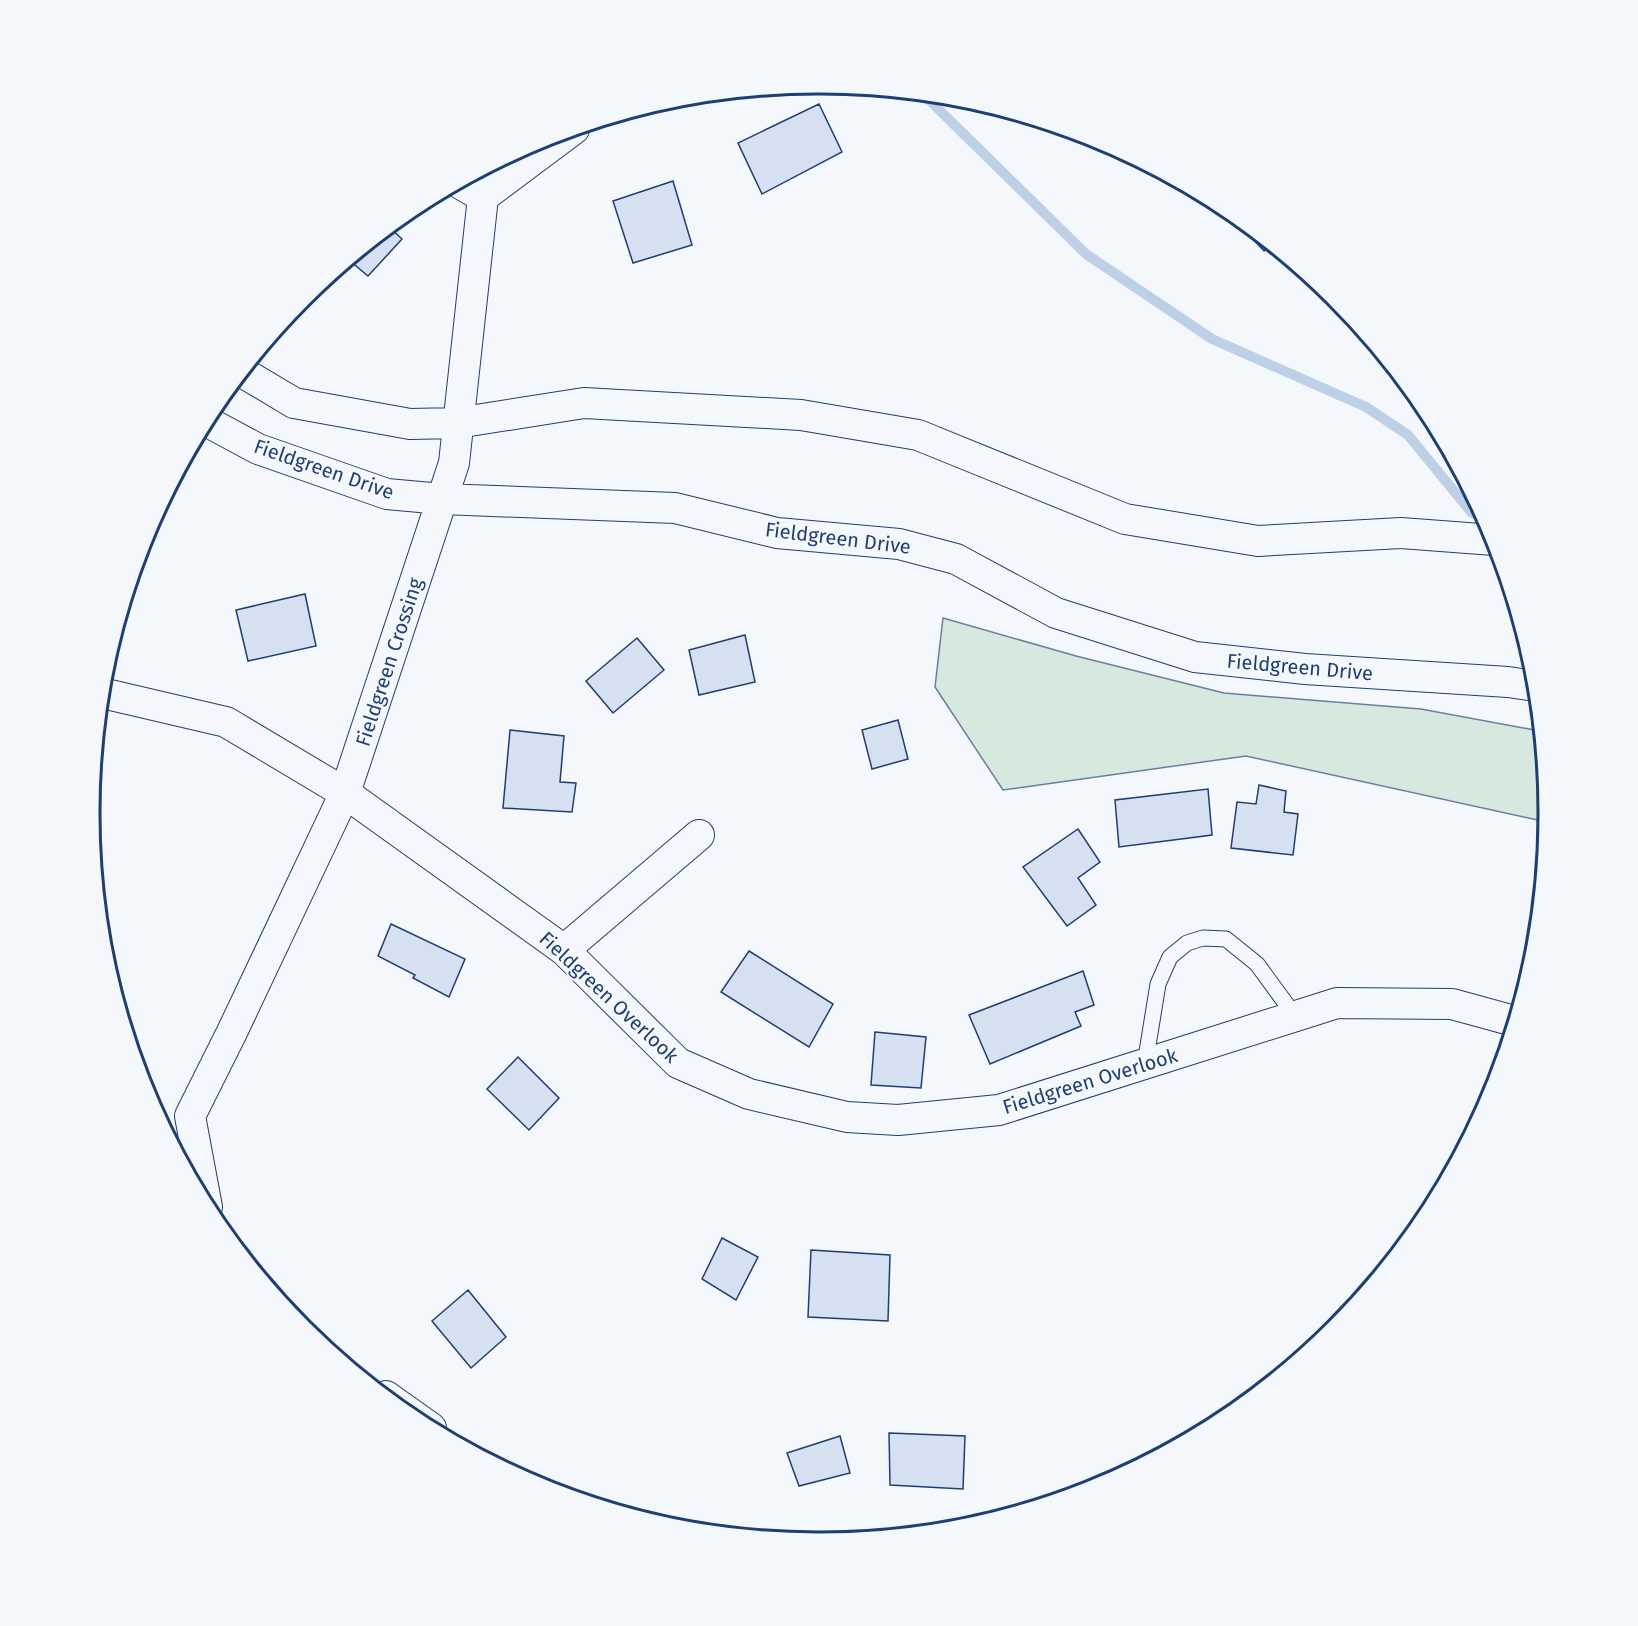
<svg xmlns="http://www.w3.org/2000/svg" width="1638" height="1626" viewBox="0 0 1638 1626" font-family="'Fira Sans',sans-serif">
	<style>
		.green { fill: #d7e8df; stroke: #687fa3; stroke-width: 1.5 }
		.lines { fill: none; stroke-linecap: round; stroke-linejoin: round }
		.stream { stroke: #bed0e5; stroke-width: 10 }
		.building { fill: #d5e0f0; stroke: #1d3f73; stroke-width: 1.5 }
		.lane-casing { stroke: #1d3f73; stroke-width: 17 }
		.street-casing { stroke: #1d3f73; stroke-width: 32 }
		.lane { stroke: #f4f7fb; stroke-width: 15 }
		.street { stroke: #f4f7fb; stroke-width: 30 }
		.labels { text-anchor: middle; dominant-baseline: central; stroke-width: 4.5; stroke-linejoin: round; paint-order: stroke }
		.street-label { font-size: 20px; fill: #1d3f73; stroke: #f4f7fb }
		.rim { fill: none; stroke: #1d3f73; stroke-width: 3 }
	</style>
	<rect width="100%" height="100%" fill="#f4f7fb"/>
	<path class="green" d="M943,618L1076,656L1224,693L1421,709L1540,731L1548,813L1547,822L1246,756L1003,790L935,687Z"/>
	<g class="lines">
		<path class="stream" d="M923,94L1086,254L1212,339L1366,407L1408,435L1472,513L1483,516"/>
	</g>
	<path class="building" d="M819,104L842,152L762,194L738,143Z
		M673,181L692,245L633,263L613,201Z
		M1222,206L1224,207L1270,245L1264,251Z
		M389,227L402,239L368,276L349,260Z
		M305,594L316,646L248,661L236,610Z
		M745,635L755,682L699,695L689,650Z
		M637,638L664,670L613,713L586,681Z
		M898,720L908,759L872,769L862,730Z
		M510,730L564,736L560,782L576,783L572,812L503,808Z
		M1259,785L1286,791L1284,812L1298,814L1293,855L1231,848L1237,802L1256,804Z
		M1208,789L1212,835L1119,847L1115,800Z
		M1078,829L1100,862L1078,878L1096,905L1067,926L1023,867Z
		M391,924L465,959L449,997L413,978L415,975L378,956Z
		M749,951L833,1004L809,1047L721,992Z
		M1083,971L1094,1005L1075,1012L1081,1026L990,1064L969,1015Z
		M875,1032L926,1037L921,1088L871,1085Z
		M518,1057L559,1098L529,1130L487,1089Z
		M722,1238L758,1257L736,1300L702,1279Z
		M811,1250L890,1255L888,1321L808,1317Z
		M468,1290L506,1337L471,1368L432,1321Z
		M889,1433L965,1436L963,1489L890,1485Z
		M840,1436L850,1473L799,1486L787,1453Z"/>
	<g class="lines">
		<g class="lane-casing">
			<path id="lane" d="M1145,1064L1158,984L1170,957L1187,943L1203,938L1226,939L1257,964L1295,1016"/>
		</g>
		<g class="street-casing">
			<path id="street" d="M459,183L483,197
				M242,372L294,403L410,424L457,423L584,403L801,415L918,435L1125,519L1258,541L1401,533L1494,540
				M206,421L258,449L387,494L442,499L675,508L777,533L899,544L956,559L1056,613L1195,657L1305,669L1508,682L1536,686
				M102,693L226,722L345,793L564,950L678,1063L749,1094L847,1117L898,1120L999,1110L1337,1003L1452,1004L1514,1021
				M564,950L699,835
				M207,1207L190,1116L232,1032L345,793L454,463L483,197L574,129
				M386,1396L431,1428"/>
		</g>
		<use href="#lane" class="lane"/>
		<use href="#street" class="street"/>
	</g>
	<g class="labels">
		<g class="street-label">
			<text transform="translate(324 469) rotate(19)">Fieldgreen Drive</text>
			<text transform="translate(838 538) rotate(7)">Fieldgreen Drive</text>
			<text transform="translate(389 662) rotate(-72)">Fieldgreen Crossing</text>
			<text transform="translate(1300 667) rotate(5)">Fieldgreen Drive</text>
			<text transform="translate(609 997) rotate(43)">Fieldgreen Overlook</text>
			<text transform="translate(1090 1081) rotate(-17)">Fieldgreen Overlook</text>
		</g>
	</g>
	<path d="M0 0H1638V1626H0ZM818 94H820A718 718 0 0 1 1538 812V814A718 718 0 0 1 820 1532H818A718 718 0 0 1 100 814V812A718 718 0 0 1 818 94Z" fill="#f4f7fb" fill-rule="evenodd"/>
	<path class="rim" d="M818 94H820A718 718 0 0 1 1538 812V814A718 718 0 0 1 820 1532H818A718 718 0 0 1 100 814V812A718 718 0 0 1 818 94Z"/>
</svg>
